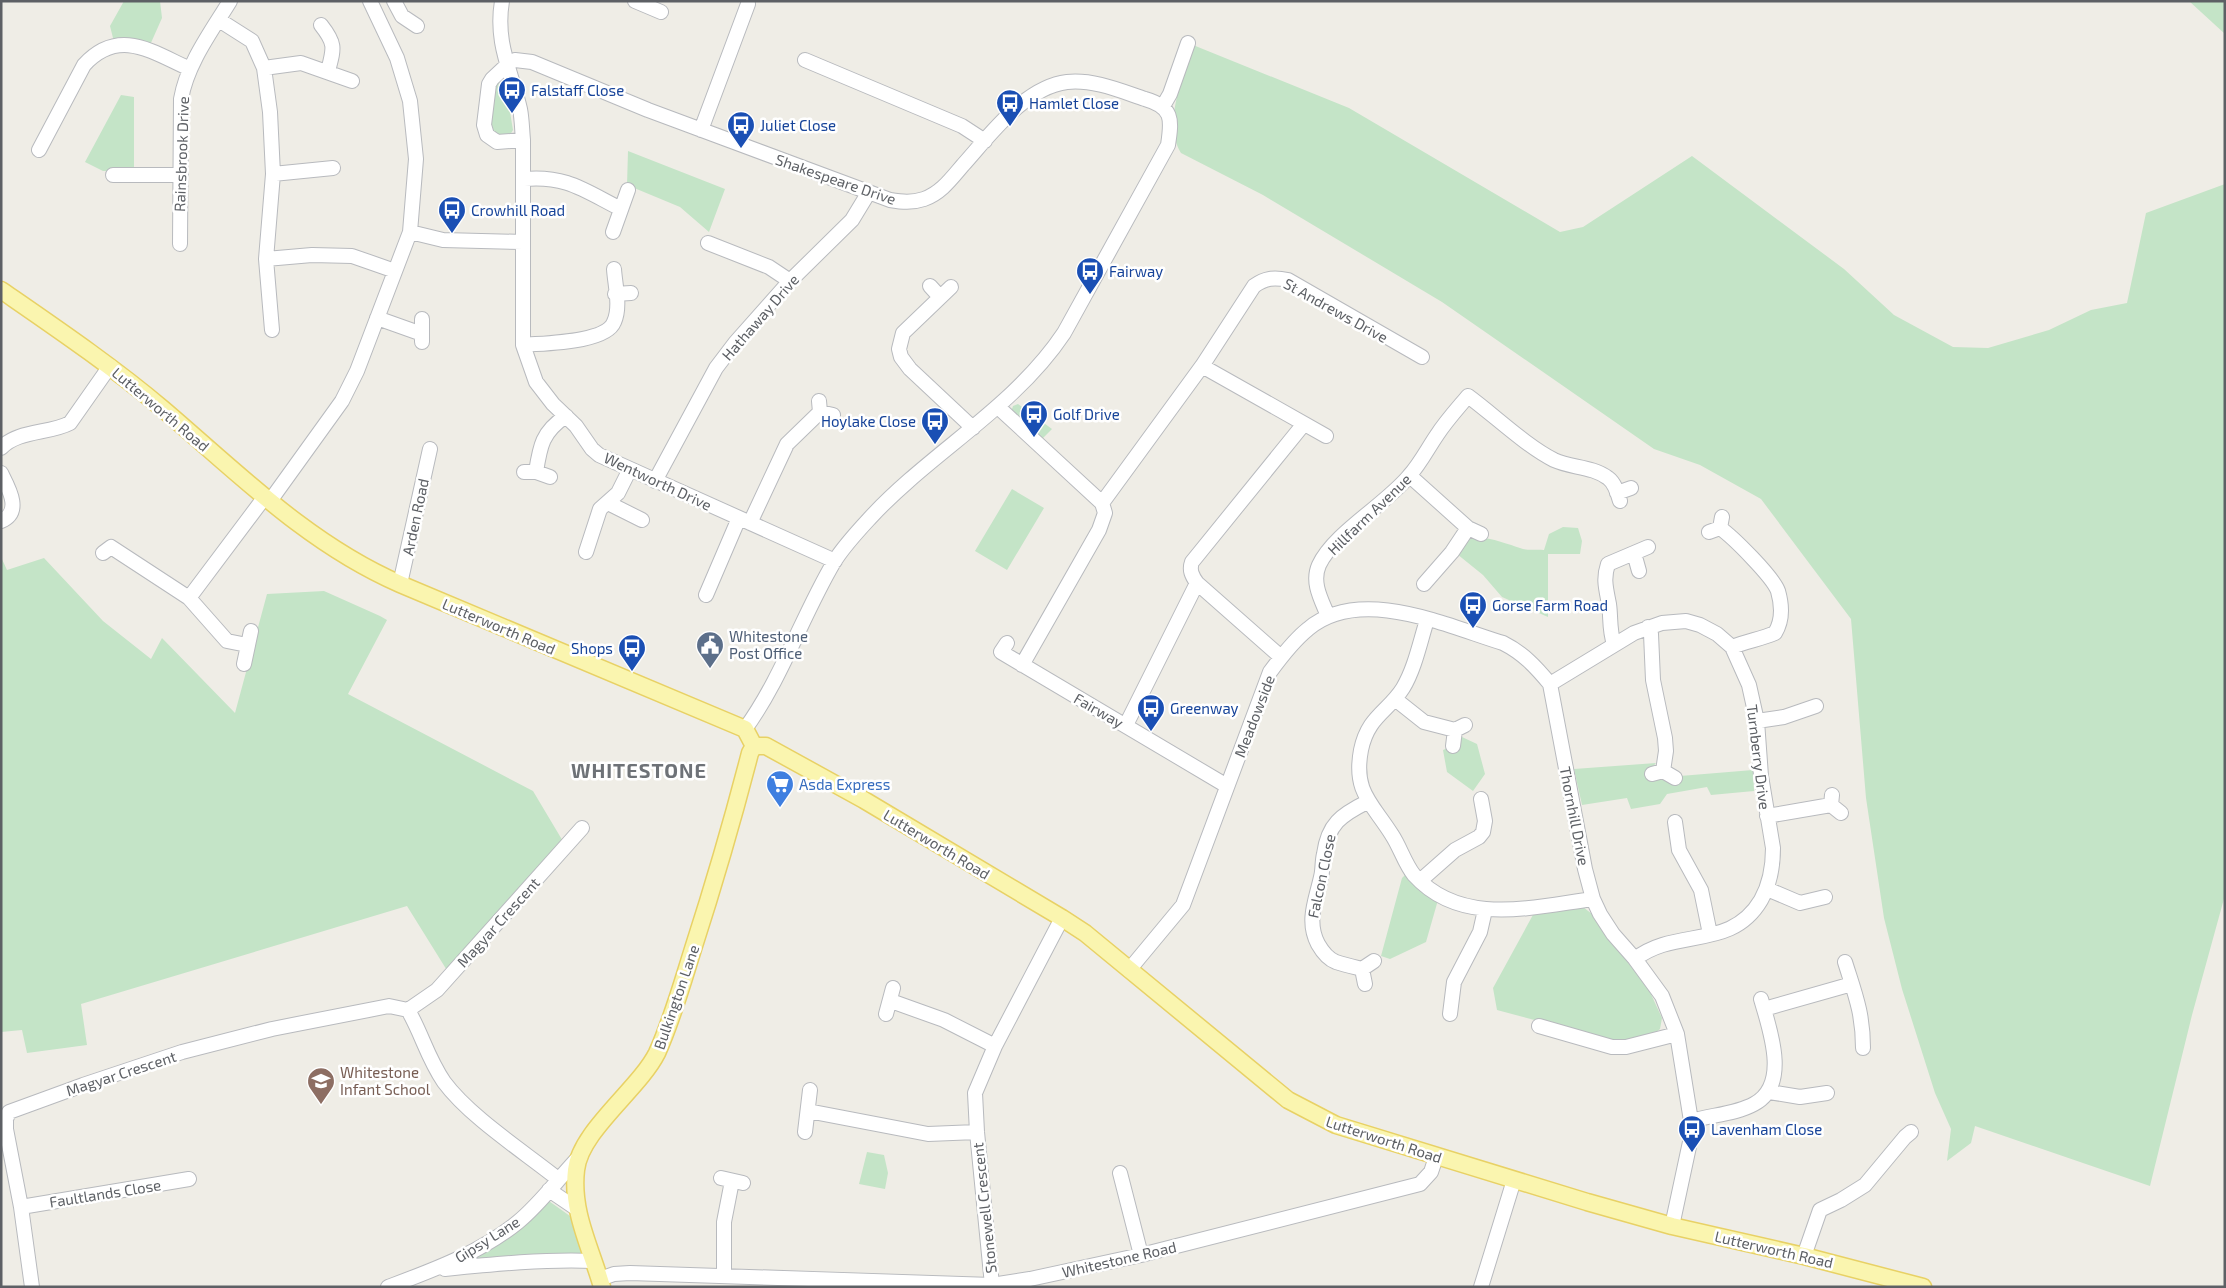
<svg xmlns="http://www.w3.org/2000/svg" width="2226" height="1288" viewBox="0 0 2226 1288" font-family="'Exo 2',sans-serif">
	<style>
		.green { fill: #c4e4c7 }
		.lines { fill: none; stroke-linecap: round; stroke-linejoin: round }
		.minor-casing { stroke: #b8babe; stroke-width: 16 }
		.major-casing { stroke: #e8d165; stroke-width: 19 }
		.minor { stroke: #fff; stroke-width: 14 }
		.major { stroke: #faf5af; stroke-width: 16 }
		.labels { text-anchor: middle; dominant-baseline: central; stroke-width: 5; stroke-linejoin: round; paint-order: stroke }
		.transit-label { font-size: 15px; fill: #164399; stroke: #fff; text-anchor: start }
		.street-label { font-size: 15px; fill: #5d6065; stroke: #fff }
		.service-label { font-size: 15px; fill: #4e5e75; stroke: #fff; text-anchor: start }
		.shop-label { font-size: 15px; fill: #366cbe; stroke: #fff; text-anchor: start }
		.education-label { font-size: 15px; fill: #785e54; stroke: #fff; text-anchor: start }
		.district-label { font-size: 20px; font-weight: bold; letter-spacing: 1px; fill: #6e7277; stroke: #fff }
	</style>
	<rect width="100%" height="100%" fill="#efede6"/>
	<path class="green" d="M124,1H160L162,18L150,45L114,42L110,26Z
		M2189,1H2225V34Z
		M1193,45L1349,108L1560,232L1583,227L1692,156L1844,269L1894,315L1953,347L1988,348L2049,330L2091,310L2127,303L2146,213L2225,184V895L2192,1015L2150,1186L1975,1126L1971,1143L1947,1161L1951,1129L1935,1093L1902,989L1884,918L1866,798L1851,619L1761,499L1700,465L1654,449L1442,302L1263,195L1181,153C1162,123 1184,75 1193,45Z
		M499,80L505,82L513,130L510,135L505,138L490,134L493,85Z
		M121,95L134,97V171H103L85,162Z
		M628,151L725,189L709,232L680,207L627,185Z
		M1018,404L1052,429L1042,439L1011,412L1013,406Z
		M1012,489L1044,508L1007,570L975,551Z
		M1563,527L1578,528L1582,541L1580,554H1548V617L1502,597L1483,575L1457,554C1458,551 1459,545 1462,543C1474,530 1506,544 1520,548C1527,551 1536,549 1544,550L1549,534Z
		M1,557L7,570L44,558L103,621L151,659L162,638L235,713L267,594L324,591L380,616L387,620L348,694L533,791L564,843L448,972L407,906L81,1004L87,1045L27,1053L22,1030L1,1032Z
		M1462,737L1477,744L1485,774L1473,791L1447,772L1443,750L1453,746Z
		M1656,763L1649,771L1680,776L1753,770L1754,791L1711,795L1707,787L1667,794L1660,804L1631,809L1627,798L1582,805L1574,769Z
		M1405,875L1438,900L1426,942L1390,959L1381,956L1402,878Z
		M1583,907L1592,914L1650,992L1662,1018L1660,1029L1653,1035L1622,1043L1497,1010L1493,988L1534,913Z
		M867,1152L884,1155L888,1173L885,1189L859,1184Z
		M546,1199L570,1216L587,1256L474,1262L475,1255Z"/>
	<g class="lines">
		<g class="minor-casing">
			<path id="minor" d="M394,1L402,16L417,26
				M502,1C495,43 511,70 520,109C522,119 522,130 523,140V345L536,382L553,404L576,426L592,449L599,455L835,561
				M635,1L661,12
				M219,20L252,41L264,68L270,112L273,174L266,259L272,330
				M321,25C336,44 334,48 328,71
				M805,60L962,126L985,141
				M264,68L301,63L352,81
				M1163,106L1170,94L1188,43
				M701,130L748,4
				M523,140L497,142L487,135L484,125L489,84L492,79L508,64L515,60L532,62L648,110L890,200C902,202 912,203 924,199C941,193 951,179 963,165C990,135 1025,87 1067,82C1093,79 1121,91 1145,99C1173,107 1172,119 1168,145L1064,333C1014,408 931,452 870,518C858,531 843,547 834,562C802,616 782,678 745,729
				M39,150L84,65C119,27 152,52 190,69
				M273,174L333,168
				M113,175H181
				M524,179C566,175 585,191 621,209
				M410,232L443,240L523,242
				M613,232L628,190
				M708,243L769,267L790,281
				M180,244L181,99C187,64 211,32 230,1
				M266,259L312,255L352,256L395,271
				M930,286L940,297
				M951,287L903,333L899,349L901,357L910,369L973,428
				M615,294L631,293
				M377,318L422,334
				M422,319V342
				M523,345C543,343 606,343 614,322C621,307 615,285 614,269
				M1202,366L1326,436
				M819,401L820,412L833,415
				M998,407L1102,503L1105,513L1099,530L1022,665
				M1,448C18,430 49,434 70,423L110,366
				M524,472H536L550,477
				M536,472C540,446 542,432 566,416
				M1,473C8,487 23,512 1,521
				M1410,476L1468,528L1481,534
				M655,481L716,368L735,343L790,281L852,220L869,192
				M1617,493L1631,488
				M270,501L342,401L357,371L410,232L416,159L410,101L397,58L370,1
				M608,503L642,520
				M1102,503L1202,366L1254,286C1265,278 1274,277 1288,280L1422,357
				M750,523L787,444L820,412
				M1720,528C1733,537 1773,577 1778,591C1782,605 1783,620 1775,633C1761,639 1747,641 1732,647
				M1709,532L1720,528L1722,517
				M586,552L600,509L618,493L630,469
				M103,553L111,547L189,598L227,641L247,645
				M1634,553L1639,571
				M400,584L430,449
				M1424,584L1452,552L1468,528
				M706,595L739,518
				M189,598L264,498
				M1328,616C1322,601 1311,583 1319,565C1334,533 1385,505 1409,476C1420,464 1428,448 1437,435C1446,421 1458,408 1468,396C1494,415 1526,446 1554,460C1571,468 1592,466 1608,478C1615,483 1618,494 1620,501
				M1427,620C1420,642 1415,668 1403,688C1388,712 1368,716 1361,750C1353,792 1372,803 1392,835C1400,847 1405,864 1414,875C1461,927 1532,907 1593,899
				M1648,627L1651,634L1653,680L1665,738L1666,751L1663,771
				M1007,643L1001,652L1227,786
				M1614,644C1609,630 1611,617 1609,604C1606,588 1603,579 1608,564L1648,547
				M1281,657L1197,583C1192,576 1189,570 1192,562L1303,425
				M244,664L251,631
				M1550,684L1634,633L1662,623L1686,621L1700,625L1717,634L1732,647L1749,685L1757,721L1761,776L1773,848C1773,867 1770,884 1761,900C1731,951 1676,927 1635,959
				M1395,699L1424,722L1455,730
				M1757,721L1784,717L1816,706
				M1126,725L1197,583
				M1453,746L1455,730L1465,725
				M1652,774L1663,771L1675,778
				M1832,795L1831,805L1841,813
				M1767,816L1831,805
				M1675,822L1679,850L1701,890L1710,934
				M1421,880L1455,850L1479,837L1483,832L1485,821L1481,799
				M1767,889L1800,903L1825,897
				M1845,962C1855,994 1863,1013 1863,1048
				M1362,969C1354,967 1345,965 1336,962C1328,959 1322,951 1318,944C1306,921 1316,900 1321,877C1323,870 1322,862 1324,854C1328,824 1341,815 1367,802
				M1129,970L1183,905L1270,672C1281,657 1293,641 1308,629C1360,585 1447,626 1503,643C1523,653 1536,667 1550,684L1585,869L1593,899L1600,914L1613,934L1635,959L1662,996L1677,1034L1691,1121L1690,1142L1672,1226
				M1365,984L1362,969L1374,961
				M891,1001L944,1020L995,1046
				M1764,1009L1852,984
				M408,1010L437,990L582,828
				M886,1014L893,988
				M1450,1014L1454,982L1480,932L1485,910
				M1539,1026L1612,1047H1626L1677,1034
				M1769,1092L1800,1097L1827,1093
				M808,1111L928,1134L977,1132
				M1691,1121C1711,1115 1736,1114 1754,1104C1790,1085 1770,1030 1761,999
				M805,1132L810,1090
				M1120,1173L1141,1255
				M721,1178L743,1183
				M549,1190L577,1209
				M21,1207L189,1179
				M1804,1256L1820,1210L1841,1200L1865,1185L1905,1137L1911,1132
				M445,1269C495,1264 544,1259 594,1261
				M724,1275V1222L732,1181
				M600,1279L614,1274L630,1273L992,1285L1030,1279L1141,1255L1420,1184L1431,1172L1436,1157
				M992,1285L977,1132L975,1093L995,1046L1062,918
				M32,1287L21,1207L6,1129V1119L9,1112L83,1085L182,1052L272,1029L389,1006L408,1010C422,1034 427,1057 444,1082C470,1117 523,1151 558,1179
				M388,1287C433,1270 480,1253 518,1222C540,1204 558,1179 578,1158
				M1481,1287L1514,1180"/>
		</g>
		<g class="major-casing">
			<path id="major" d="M1,290C56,328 112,366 163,409C238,473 308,544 400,584L745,729L754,746
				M754,746H766L864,800L1062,918L1085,933L1288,1100L1336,1125L1587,1202L1672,1226L1804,1256L1923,1287
				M602,1287C591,1248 571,1212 576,1170C580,1131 639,1089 657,1053C672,1020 682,984 693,949C714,884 733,819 750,753L754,746"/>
		</g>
		<use href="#minor" class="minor"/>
		<use href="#major" class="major"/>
	</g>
	<defs>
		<g id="bus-pin" transform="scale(1.4375)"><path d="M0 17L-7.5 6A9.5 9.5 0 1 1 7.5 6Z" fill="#1a4fb4" stroke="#fff"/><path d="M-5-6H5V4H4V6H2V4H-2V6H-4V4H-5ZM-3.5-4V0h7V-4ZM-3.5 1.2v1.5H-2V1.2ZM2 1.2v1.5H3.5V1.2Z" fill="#fff"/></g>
		<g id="civic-pin" transform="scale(1.4375)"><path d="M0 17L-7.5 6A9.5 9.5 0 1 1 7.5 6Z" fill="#5c6f8a" stroke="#fff"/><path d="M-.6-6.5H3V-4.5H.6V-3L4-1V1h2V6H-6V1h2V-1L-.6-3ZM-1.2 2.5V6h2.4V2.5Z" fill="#fff"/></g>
		<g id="supermarket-pin" transform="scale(1.4375)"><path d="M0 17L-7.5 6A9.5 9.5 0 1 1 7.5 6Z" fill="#3f7fe0" stroke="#fff"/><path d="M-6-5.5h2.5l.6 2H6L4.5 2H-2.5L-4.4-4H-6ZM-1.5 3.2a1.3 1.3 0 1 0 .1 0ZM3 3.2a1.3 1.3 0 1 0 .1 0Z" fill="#fff"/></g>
		<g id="school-pin" transform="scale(1.4375)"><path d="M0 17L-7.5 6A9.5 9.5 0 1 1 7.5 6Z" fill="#8d6e63" stroke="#fff"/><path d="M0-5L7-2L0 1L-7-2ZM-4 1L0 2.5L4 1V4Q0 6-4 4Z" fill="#fff"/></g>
	</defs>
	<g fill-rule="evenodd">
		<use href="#bus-pin" x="512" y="90"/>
		<use href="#bus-pin" x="1010" y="103"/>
		<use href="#bus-pin" x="741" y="125"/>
		<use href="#bus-pin" x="452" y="210"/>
		<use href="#bus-pin" x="1090" y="271"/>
		<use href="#bus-pin" x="1034" y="414"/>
		<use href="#bus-pin" x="935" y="421"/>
		<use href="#bus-pin" x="1473" y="605"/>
		<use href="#civic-pin" x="710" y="645"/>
		<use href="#bus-pin" x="632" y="648"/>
		<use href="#bus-pin" x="1151" y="708"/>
		<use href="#supermarket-pin" x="780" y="784"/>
		<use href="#school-pin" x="321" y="1081"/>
		<use href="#bus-pin" x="1692" y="1129"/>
	</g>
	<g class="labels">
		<g class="transit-label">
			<text x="531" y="90">Falstaff Close</text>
			<text x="1029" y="103">Hamlet Close</text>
			<text x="760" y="125">Juliet Close</text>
			<text x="471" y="210">Crowhill Road</text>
			<text x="1109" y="271">Fairway</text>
			<text x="1053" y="414">Golf Drive</text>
			<text x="916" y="421" text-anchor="end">Hoylake Close</text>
			<text x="1492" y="605">Gorse Farm Road</text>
			<text x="613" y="648" text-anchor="end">Shops</text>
			<text x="1170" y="708">Greenway</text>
			<text x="1711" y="1129">Lavenham Close</text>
		</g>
		<g class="street-label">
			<text transform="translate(181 154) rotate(-88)">Rainsbrook Drive</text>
			<text transform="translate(836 179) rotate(19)">Shakespeare Drive</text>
			<text transform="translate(1336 310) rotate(29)">St Andrews Drive</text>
			<text transform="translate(760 317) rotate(-49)">Hathaway Drive</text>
			<text transform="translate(161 409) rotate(40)">Lutterworth Road</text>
			<text transform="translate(658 481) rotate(25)">Wentworth Drive</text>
			<text transform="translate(1369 514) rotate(-44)">Hillfarm Avenue</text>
			<text transform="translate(415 517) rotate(-78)">Arden Road</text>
			<text transform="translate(499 626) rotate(23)">Lutterworth Road</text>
			<text transform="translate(1099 710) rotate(30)">Fairway</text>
			<text transform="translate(1254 716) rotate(-69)">Meadowside</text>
			<text transform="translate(1759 757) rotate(83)">Turnberry Drive</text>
			<text transform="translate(1575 816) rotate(79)">Thornhill Drive</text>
			<text transform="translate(937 844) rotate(31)">Lutterworth Road</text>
			<text transform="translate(1321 876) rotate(-78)">Falcon Close</text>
			<text transform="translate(498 922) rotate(-48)">Magyar Crescent</text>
			<text transform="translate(676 997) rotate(-71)">Bulkington Lane</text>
			<text transform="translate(121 1073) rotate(-18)">Magyar Crescent</text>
			<text transform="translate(1384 1139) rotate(18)">Lutterworth Road</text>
			<text transform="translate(105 1193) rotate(-9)">Faultlands Close</text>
			<text transform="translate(984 1208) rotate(-96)">Stonewell Crescent</text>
			<text transform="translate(487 1239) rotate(-32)">Gipsy Lane</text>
			<text transform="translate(1774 1249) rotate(13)">Lutterworth Road</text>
			<text transform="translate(1119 1259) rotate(-13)">Whitestone Road</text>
		</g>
		<g class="service-label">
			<text x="729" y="636">Whitestone<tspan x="729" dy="17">Post Office</tspan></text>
		</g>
		<g class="shop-label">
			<text x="799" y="784">Asda Express</text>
		</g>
		<g class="education-label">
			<text x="340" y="1072">Whitestone<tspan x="340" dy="17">Infant School</tspan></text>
		</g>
		<g class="district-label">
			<text x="639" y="770">WHITESTONE</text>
		</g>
	</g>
	<rect width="2226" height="1288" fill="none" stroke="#5d6065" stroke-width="5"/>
</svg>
